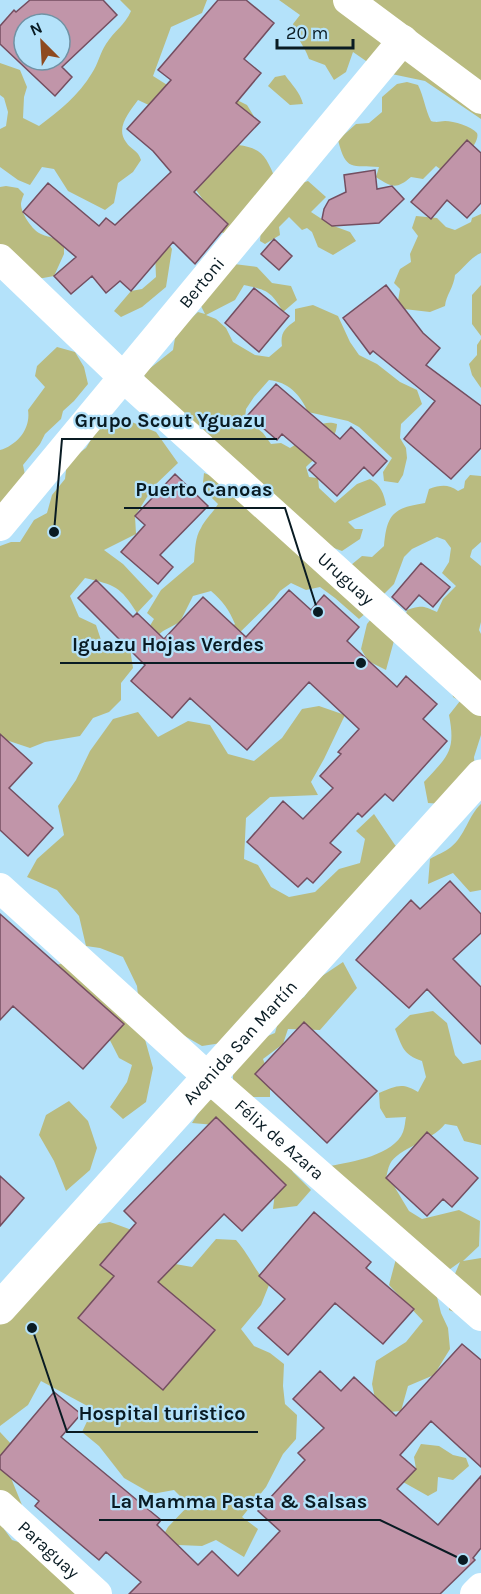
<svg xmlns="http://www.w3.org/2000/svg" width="481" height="1594" viewBox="0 0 481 1594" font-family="Karla,sans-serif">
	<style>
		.green { fill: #b9bb80 }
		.building { fill: #c195a9; stroke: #744e60; stroke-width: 1.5; fill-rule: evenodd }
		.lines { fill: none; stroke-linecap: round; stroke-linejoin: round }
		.minor { stroke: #fff; stroke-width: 30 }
		.major { stroke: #fff; stroke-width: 33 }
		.labels { text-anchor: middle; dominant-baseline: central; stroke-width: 4.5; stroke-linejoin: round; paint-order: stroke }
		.street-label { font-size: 18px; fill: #091b23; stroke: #b4e2fa }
		.leader { fill: none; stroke: #091b23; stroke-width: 2 }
		.callout-dot { fill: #091b23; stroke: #b4e2fa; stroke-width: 2 }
		.callout-label { font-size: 20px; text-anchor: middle; font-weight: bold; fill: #091b23; stroke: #b4e2fa; stroke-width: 4.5; stroke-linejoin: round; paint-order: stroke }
	</style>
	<rect width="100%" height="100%" fill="#b4e2fa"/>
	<path class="green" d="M120,0H207L202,13L171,27L153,76L172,88L227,95L247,105L255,118L245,123L153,107L138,100C130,111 115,128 126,142C131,150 138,150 141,160L133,172L118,183L114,203L105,210L68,191L54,169L42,167L30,185L18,180L0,167V129L6,126L8,112L4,98L0,95V63L20,70L27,87L24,97L23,118L39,126C59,111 79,95 92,73C98,64 100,53 106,44C114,31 125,25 131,11Z
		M279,0H481V119L425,81L382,72L353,52L346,72L334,80L325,65L309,59C304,45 296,38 293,24L300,15Z
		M285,75C292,85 300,92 303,104L290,105L268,86L275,77Z
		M407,82L418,85C424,97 425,109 431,121C437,123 440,121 445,121C454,121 471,126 477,133C481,143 458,165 450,168C449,169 441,169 440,169L436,166L423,179L411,177C396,190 391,187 376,177L379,167C352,165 346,172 338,140L356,124L369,123L382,112V97L397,84Z
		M238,145C263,148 266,157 276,180L227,234L213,230L218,220L196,190Z
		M308,181L326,197L311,212L331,225L350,232L356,241L333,255L318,247L312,232L307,228L302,230L289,217L279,227L280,235L265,244L260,241L261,229L296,185Z
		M6,186L18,188L24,194C23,196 21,202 21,204C21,213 31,228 39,233C50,239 55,235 64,246V254L54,276L32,280L0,246V187Z
		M481,214V253C472,256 463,269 455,275C454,287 446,295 445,306L430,312L404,309L398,301L400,289L394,283L400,269L411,262L410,254L418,236L412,228L416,216L437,218L446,227L455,230L471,222L472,218Z
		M165,238L172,249L166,287L142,307L121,317L114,311L131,291L142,289L156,277L155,253Z
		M234,264L257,267L272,283L291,286L297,300L283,312C271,291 267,290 244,285L235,300L206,315L216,319L226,328L233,342L255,355L269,357L282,346C280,333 285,328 295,321V309L313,305L338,316L350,342L359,355L377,364L400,382L417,390L422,404L401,424L400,438L406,448L407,458L403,475L398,483L384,481L383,472L392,458L359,427L348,421L308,412C300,394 288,382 269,380L254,397L246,409L245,418L263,433L271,444L281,443L290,448C306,439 317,417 337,424C336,443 318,455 306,467L309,477L318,478L319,488L335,503L357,484L370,479C381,485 384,494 386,505L348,522L355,529H363L360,539L342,551L326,545L147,399L144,373L173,350L176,332L198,312L205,314L199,302Z
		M481,285V336L472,324V295Z
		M481,339V388L472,375L469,364L477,355V345Z
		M57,347L75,352L84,367L88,384L74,401L63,411L61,419L45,434L40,444L23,465L25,475L0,506V450C17,445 31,429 28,410L45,387L35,376L37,366Z
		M117,416L156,432L178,463L154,486L135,516L136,534L104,550L123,564L153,596L137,613C120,586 115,585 85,578L70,596L79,617L96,625L102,643L130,649L133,668L121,683V700L109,712L93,718L80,736L45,742L30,748L6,740L0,734V546L11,542H20L34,520L47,513L52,495L65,479L67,462L86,448L98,428Z
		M204,473L217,478L375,605L359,619L335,598L320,587L306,590L291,583L280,591L274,599L227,645L222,635L235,624C229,610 223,601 211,591L193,596L180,622L163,631L151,641L145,634L154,619L147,613L161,590L194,562C195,551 195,537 201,528C205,519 213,513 218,504L209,495L202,492Z
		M470,475L481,476V542L472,550L470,557L481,566V622L479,630L481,634V710L471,708L481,716V735L474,757L476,782L456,805L428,803L424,782C448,756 456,751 449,715L460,701L453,697L448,671L395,637L386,670L368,661L361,649L367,624L379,609L405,618L407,610C422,605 423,606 437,612L443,599L456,586L442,573L449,562L451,548L445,540L437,537L412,549L404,557L394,584L384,594L351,565L362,556L372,557L384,546C387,515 392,508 425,503L429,489C441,485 448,484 458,491L464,488L465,481Z
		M319,706L345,715L324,759L311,782L318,795L270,797L246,818L244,859L258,865L271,887L289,897L315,892L339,869L360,863L365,839L356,831L374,814L395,845L408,857L228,1042L202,1046L183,1035L140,1015L137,986L123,957L100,948L86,946L79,916L57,890L27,877L37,859L64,835L58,806L76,780L90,751L113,719L138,712L158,737L188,721L210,725L228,754L254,761L282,738L302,709Z
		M481,804V890L470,892L453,873L428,884L430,859C436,855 445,852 451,847C465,836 468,816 481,804Z
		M77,958L132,993L153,1068L146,1102L123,1119L110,1107L127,1082L132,1065L119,1058L97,1015L48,968Z
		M343,962L357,988L320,1030L288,1029L283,1044L263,1059L270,1078V1097H250L233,1087V1063L253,1042L275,1033L282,1008L304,997L316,980Z
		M433,1011L447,1023L455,1055L463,1064L481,1060V1145L464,1141L457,1126L445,1124C431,1142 398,1148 390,1164C388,1168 387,1174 386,1178L394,1186L409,1211L422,1219L459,1210L480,1221L479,1246L463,1261L481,1258V1322L449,1310V1288L460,1262L446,1272L437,1297L441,1313L448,1328L450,1349L434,1375L408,1386L401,1411L378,1413L372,1384L376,1361L406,1342L423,1321L389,1285L397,1255L330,1166C352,1162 394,1155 403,1132C405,1127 405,1121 406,1117L386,1118L380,1108L379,1093C396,1086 402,1082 418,1092L426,1077L422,1061C403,1055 402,1046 395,1029L410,1015Z
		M233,1099L272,1133L293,1172L311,1190L297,1206L273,1209L276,1184L215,1125L192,1123L206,1100Z
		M69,1101L88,1121L97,1148L90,1170L66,1191L54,1161L39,1135L46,1115Z
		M110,1222L129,1229L142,1243L153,1260L192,1267L216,1239L236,1240C249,1254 255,1272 269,1285L261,1305L241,1329L254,1346L270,1353L284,1364L283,1386L285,1404L297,1415L296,1439L283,1454L266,1487L242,1517L258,1529L244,1557L216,1540L202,1546L178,1545L151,1557L168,1527L189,1505L174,1490L152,1494L124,1478L99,1446L82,1432L93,1409L41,1381L28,1405L0,1426V1323L98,1224Z
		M0,1432L13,1446L11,1478L22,1505L4,1529L12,1540L25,1544L82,1594H0Z
		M421,1444L439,1446L453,1455L466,1458L469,1466L453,1480L438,1477L437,1491L428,1496L403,1482L416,1469L414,1457Z"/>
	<path class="building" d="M30,0H103L117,15L62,67L72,77L55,96L0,44V26L14,10L16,12ZM24,24H60V60H24Z
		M218,0H246L274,23L244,59L261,73L236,103L260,122L194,192L228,224L195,264L173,242L131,291L120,281L106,293L92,276L71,294L54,276L76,257L23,212L48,183L99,226L106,218L115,225L171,172L153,151L127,129L171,80L158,70Z
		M467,140L481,153V203L467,218L447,200L431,219L411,202Z
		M375,170L377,189L392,186L404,199L379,223L332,226L322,219L324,209L329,200L346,192L344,175Z
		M274,239L292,256L279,270L261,254Z
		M386,285L423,333L440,348L426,365L481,406V448L451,479L404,439L435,401L373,351L370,354L343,318Z
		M254,288L289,316L259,352L225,323Z
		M276,384L340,439L351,427L387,461L373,476L364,467L337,496L309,470L316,463L282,434L277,440L248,415Z
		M175,474L208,506L160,555L173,567L158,584L121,552L145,525L135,516Z
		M421,563L450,587L433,607L419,595L406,610L392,597Z
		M96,580L133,617L137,613L164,639L203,597L246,637L289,590L311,610L324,595L359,627L347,641L397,687L406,676L437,704L423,719L447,741L393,801L385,794L362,817L358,813L330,843L341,852L313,883L307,878L298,887L247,842L283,801L303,819L333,788L320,776L341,754L338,752L359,729L309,682L247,750L190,698L172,718L131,681L145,665L78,598Z
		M0,734L32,763L9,788L53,828L28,856L0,830Z
		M450,881L481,914V933L453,959L481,987V1044L427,989L409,1008L356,960L411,900L420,909Z
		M0,914L124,1024L83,1069L13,1006L0,1020Z
		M304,1022L377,1091L327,1143L255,1074Z
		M216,1117L286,1185L242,1231L224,1214L158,1282L215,1330L163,1390L78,1318L114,1276L100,1265L136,1223L124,1211Z
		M427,1132L478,1178L452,1207L443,1199L427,1216L386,1178Z
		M0,1176L24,1198L0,1226Z
		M314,1212L371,1262L366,1268L414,1309L383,1344L335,1303L288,1355L258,1328L285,1299L259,1276Z
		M462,1344L481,1360V1467L431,1421L400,1455L416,1469L397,1489L438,1525L481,1476V1548L473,1558L475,1560L440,1594H129L141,1582L106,1552L99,1560L35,1506L39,1501L0,1469V1456L54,1392L81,1414L61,1437L161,1520L157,1525L198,1565L212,1551L238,1576L280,1531L258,1511L305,1460L298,1453L324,1428L293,1399L320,1371L341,1391L354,1377L396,1416Z"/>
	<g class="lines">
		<g class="minor">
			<path d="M348,0L481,99"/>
			<path id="s1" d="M0,259L124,378L481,701"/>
			<path id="s2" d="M0,526L403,40"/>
			<path id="s3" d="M0,888L209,1078L481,1316"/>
			<path id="s4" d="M0,1505L97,1594"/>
			<path d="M475,1594L481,1588"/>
		</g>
		<path class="major" id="s5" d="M0,1308L481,776"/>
	</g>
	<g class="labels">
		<g class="street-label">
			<text stroke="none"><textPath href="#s2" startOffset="316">Bertoni</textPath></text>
			<text stroke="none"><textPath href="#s1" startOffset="471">Uruguay</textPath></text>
			<text stroke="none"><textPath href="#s5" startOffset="358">Avenida San Martín</textPath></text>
			<text stroke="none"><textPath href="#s3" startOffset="376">Félix de Azara</textPath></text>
			<text stroke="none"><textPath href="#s4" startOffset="66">Paraguay</textPath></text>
		</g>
	</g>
	<path class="leader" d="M54 532L62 439H277M318 612L285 508H124M361 663L276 663H60M32 1328L67 1432H258M463 1560L380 1520H99"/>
	<g class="callout-dot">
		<circle cx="54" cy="532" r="6"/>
		<circle cx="318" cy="612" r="6"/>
		<circle cx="361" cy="663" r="6"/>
		<circle cx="32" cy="1328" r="6"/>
		<circle cx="463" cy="1560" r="6"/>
	</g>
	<g class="callout-label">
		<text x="170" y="427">Grupo Scout Yguazu</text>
		<text x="204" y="496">Puerto Canoas</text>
		<text x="168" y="651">Iguazu Hojas Verdes</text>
		<text x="162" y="1420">Hospital turistico</text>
		<text x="239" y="1508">La Mamma Pasta &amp; Salsas</text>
	</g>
	<g transform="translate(42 42) rotate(336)"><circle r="28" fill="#b4e2fa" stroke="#7092a4" stroke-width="1.5"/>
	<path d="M0-4.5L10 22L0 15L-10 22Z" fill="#8e4a1f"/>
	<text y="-9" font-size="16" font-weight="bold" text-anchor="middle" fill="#091b23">N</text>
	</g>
	<path d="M277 39v9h76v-9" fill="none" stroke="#091b23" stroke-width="3"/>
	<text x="286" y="39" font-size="18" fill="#091b23" stroke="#b4e2fa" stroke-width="4.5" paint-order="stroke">20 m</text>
</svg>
